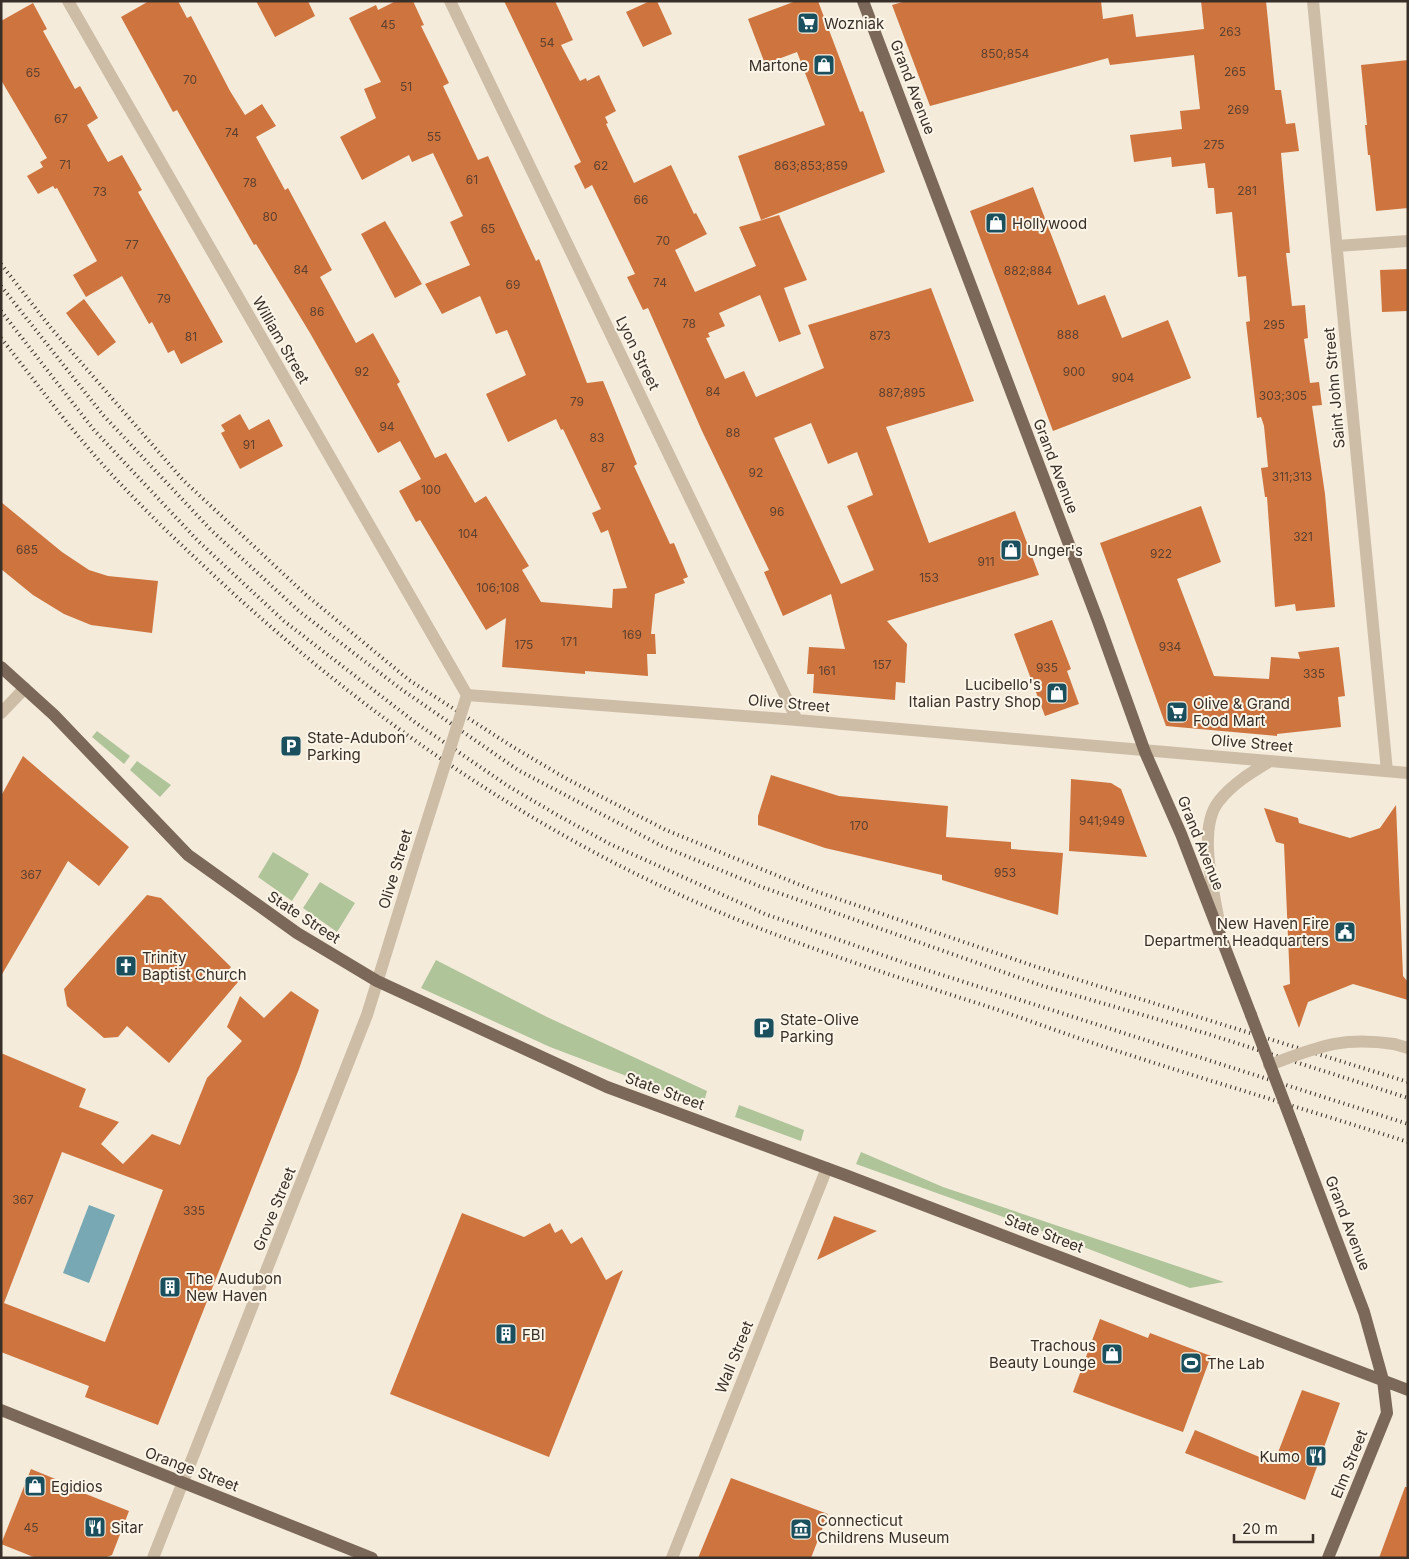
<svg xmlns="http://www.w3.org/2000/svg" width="1409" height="1559" viewBox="0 0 1409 1559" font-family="Inter,sans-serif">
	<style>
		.green { fill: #b0c49a }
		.water { fill: #78a8b3 }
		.building { fill: #ce753f; fill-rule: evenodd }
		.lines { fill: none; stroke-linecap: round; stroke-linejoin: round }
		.minor { stroke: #cdbda6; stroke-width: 12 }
		.major { stroke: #7b6858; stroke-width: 12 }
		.rail { stroke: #382f28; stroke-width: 4; stroke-dasharray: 1 4; stroke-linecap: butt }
		.minor-bridge { stroke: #cdbda6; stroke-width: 12 }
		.major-bridge { stroke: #7b6858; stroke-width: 12 }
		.labels { text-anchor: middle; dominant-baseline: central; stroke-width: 4; stroke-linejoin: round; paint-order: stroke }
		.number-label { font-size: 12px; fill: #5e402e }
		.poi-label { font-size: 15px; fill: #382f28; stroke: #fbf5e8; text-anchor: start }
		.street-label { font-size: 15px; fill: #382f28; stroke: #fbf5e8 }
	</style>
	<rect width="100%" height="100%" fill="#f4ebdb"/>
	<path class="green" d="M97,731L130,756L124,764L92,737Z
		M137,761L171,785L160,797L130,770Z
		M273,852L309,874L292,901L258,877Z
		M320,882L355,903L337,932L303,908Z
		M436,960L547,1017L707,1091L703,1105L550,1047L421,988Z
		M739,1105L804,1130L801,1141L735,1117Z
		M861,1152L943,1187L1224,1282L1190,1288L1042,1231L856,1164Z"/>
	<path class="water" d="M89,1205L115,1215L89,1283L63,1273Z"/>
	<path class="building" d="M149,1H178L187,18L191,16L230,91L245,115L262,104L276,126L256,137L285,190L288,188L332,270L320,277L356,343L373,333L400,382L397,384L435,458L446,453L475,503L486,496L529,566L522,570L541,602L612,608L613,589L627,588L608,530L601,533L592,513L601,509L563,429L561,430L556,419L508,442L486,394L526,375L507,330L496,334L480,296L442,314L425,284L470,265L450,222L463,216L433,153L412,162L409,155L362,180L340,137L376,118L364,89L381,82L349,18L376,5L378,10L396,1H413L424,25L421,26L449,83L443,86L478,160L488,156L536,261L539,259L587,383L603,381L637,464L634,466L670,544L674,543L688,577L683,579L685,583L655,594L651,634H655L656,654H647L648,676L585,671V674L502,667L506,618L486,630L420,520L416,522L399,491L421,479L400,441L378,453L310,333L256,244L254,245L177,110L173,112L121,17Z
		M256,1H308L315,16L275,37Z
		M504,1H555L573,40L561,45L580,81L586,78L587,81L599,75L616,111L605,117L608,123L606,124L634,183L671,165L694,214L696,213L707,234L675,250L695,292L756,266L739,227L779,215L807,280L784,288L801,334L779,342L760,295L719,313L725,326L708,333L710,337L706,338L725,379L744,371L756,397L824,368L808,325L931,288L974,401L886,427L929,543L1015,511L1039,575L887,621L907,644L905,683L896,682L895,700L813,693L814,674H807L809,647L845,649L831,594L783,616L764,572L769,570L702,431L648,308L643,310L627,277L635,274L592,185L585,189L574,166L581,162ZM811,423L828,464L857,452L873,495L847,506L874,570L841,584L774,438Z
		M650,1H657L672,34L643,47L626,12Z
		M796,1H818L860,112L863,111L885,172L761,220L738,156L825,125L797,52L765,64L748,19Z
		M906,1H1101L1103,19L1133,14L1136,37L1204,29L1201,1H1266L1275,90H1281L1286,124L1295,123L1299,151L1281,153L1290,253H1286L1292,306L1305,305L1308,338L1304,339L1310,383L1319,382L1322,405L1312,406L1325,494L1335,607L1296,611L1295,604L1275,607L1267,497H1265L1261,468L1268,467L1264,426L1261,417L1257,418L1246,322L1250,321L1246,276L1238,277L1232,212L1216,214L1214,188H1208L1205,163L1172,167L1171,157L1134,162L1130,135L1182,129L1180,111L1200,109L1194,55L1110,65L1108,58L930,106L892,5Z
		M33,3L47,29L43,31L75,89L80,86L98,118L87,125L108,162L122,155L142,190L138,192L223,342L181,364L174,350L168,353L152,322L149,324L122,276L86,297L73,275L97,261L57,188L55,189L53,186L38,194L27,176L43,167L40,162L47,158L1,80V21Z
		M1408,60V208L1376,211L1370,155H1368L1365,125H1367L1361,65Z
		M1033,187L1078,305L1105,295L1122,338L1168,320L1191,378L1053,431L970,211Z
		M385,221L422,284L395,298L361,234Z
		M1408,269V311L1382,312L1380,270Z
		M84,299L116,342L98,356L66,313Z
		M240,414L249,430L269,419L283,446L240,469L221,433L225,431L221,425Z
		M1,502L62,552L89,570L108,576L158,581L152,633L91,625L64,614L33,595L1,569Z
		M1201,506L1221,562L1177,579L1214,676L1269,679L1271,657L1300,659L1298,652L1339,647L1345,696L1338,697L1341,727L1277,734V736L1166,726L1100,543Z
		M1052,620L1071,669L1067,671L1079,704L1045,716L1014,634Z
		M23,756L129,847L99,886L68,861L1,976V796Z
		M771,775L839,796L948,806L946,837L1011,842V849L1063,853L1058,915L942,880V875L825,848L758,825V816Z
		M1071,779L1111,783L1121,789L1147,857L1069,851Z
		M1396,805L1403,976L1408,982V1000L1353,984L1308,1002L1299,1028L1283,986L1290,984L1284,844L1276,842L1264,808L1298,818L1299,823L1350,838L1380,828Z
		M147,895L161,898L231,967L227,972L238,982L169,1063L127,1026L118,1037L104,1038L67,1006L64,989Z
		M291,991L319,1010L299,1069L158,1425L85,1397L89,1386L1,1352V1053L86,1089L79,1107L119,1122L101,1144L123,1164L152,1134L180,1145L207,1078L242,1041L227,1027L240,996L264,1018ZM62,1152L163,1190L105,1342L4,1303Z
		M462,1213L524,1237L550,1223L555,1233L562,1229L571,1244L582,1237L606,1280L623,1270L549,1457L390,1394Z
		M834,1216L877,1231L817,1260Z
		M1100,1319L1148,1338L1150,1333L1211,1356L1183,1432L1073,1392Z
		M1302,1390L1340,1403L1305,1500L1185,1453L1195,1430L1274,1463Z
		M31,1469L70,1485L68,1487L129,1511L112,1555L104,1558H36L1,1544Z
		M731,1478L828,1514L811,1558H698Z
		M1405,1487H1408V1558H1379Z"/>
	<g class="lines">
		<path class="minor" d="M68,1L467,695L797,720L1408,773
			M450,1L797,720
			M1313,1L1387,771
			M1337,246L1408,241
			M1,713L25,688
			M1220,928C1215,895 1196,829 1219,801C1232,784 1252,772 1270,761
			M1394,1044L1408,1048
			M153,1558L367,1015L416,856
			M672,1558L827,1168"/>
		<path class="major" d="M863,1L1098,621L1145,752L1181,834L1251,1015
			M1,667L54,715L188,855L297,933L377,981L607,1087L845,1175L1408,1390
			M1299,1141L1364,1312L1383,1380L1387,1413L1328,1558
			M1,1410L372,1558"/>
		<path class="rail" d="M1,264L51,328L183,480L305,594L409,680L513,747L567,779L666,830L815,891L1034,966L1408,1082
			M1,286L103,415L212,531L300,612L401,689L518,770L662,846L759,886L1043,986L1205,1033L1408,1098
			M1,311L94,430L198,541L284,621L416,723L508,786L559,816L610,844L765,914L911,965L1408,1124
			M1,338C29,373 55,409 84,443C121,487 163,528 206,568C339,694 494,807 661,886C759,933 861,965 964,999C1007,1012 1048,1028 1090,1042C1195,1077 1302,1108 1408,1142"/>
		<path class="minor-bridge" d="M416,856L467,695
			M1269,1065C1318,1047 1341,1036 1394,1044"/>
		<path class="major-bridge" d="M1251,1015L1299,1141"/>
	</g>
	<defs>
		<g id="supermarket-square" transform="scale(1.125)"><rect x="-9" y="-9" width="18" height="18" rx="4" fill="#1a4f5d" stroke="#fbf5e8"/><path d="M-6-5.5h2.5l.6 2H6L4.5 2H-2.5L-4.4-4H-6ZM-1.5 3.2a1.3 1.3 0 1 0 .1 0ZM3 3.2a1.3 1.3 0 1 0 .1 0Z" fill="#fff"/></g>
		<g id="shop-square" transform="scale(1.125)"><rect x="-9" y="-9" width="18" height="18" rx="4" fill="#1a4f5d" stroke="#fbf5e8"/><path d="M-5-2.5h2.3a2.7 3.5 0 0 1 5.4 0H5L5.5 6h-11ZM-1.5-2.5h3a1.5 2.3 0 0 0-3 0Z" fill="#fff"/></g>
		<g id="parking-square" transform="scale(1.125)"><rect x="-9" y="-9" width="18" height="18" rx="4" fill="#1a4f5d" stroke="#fbf5e8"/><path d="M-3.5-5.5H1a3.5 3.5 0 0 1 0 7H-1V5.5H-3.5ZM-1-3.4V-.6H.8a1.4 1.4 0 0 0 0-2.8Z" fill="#fff"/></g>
		<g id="civic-square" transform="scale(1.125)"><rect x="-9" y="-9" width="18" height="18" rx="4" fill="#1a4f5d" stroke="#fbf5e8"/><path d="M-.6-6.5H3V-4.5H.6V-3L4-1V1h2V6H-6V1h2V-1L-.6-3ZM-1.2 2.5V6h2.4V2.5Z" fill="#fff"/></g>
		<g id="church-square" transform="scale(1.125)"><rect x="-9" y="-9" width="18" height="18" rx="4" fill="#1a4f5d" stroke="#fbf5e8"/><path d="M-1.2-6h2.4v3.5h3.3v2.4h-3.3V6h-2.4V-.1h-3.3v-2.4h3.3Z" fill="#fff"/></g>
		<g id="building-square" transform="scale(1.125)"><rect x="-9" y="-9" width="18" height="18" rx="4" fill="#1a4f5d" stroke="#fbf5e8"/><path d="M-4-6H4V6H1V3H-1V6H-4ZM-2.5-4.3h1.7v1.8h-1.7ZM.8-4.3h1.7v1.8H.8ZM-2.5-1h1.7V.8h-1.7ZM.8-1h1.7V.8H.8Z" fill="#fff"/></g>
		<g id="stadium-square" transform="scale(1.125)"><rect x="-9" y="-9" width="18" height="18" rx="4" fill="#1a4f5d" stroke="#fbf5e8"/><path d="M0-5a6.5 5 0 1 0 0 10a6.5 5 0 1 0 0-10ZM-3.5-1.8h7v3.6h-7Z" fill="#fff"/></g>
		<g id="restaurant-square" transform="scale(1.125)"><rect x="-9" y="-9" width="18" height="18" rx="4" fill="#1a4f5d" stroke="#fbf5e8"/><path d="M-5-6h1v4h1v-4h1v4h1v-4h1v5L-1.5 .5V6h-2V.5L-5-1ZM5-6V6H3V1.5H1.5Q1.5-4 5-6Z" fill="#fff"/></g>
		<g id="museum-square" transform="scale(1.125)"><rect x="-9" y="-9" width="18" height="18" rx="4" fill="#1a4f5d" stroke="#fbf5e8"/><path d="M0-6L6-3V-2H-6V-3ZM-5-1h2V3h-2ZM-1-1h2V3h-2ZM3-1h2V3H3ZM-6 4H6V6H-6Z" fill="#fff"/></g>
	</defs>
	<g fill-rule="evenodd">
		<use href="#supermarket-square" x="808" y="23"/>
		<use href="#shop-square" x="824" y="65"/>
		<use href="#shop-square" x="996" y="223"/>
		<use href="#shop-square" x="1011" y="550"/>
		<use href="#shop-square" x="1057" y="693"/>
		<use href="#supermarket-square" x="1177" y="712"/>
		<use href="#parking-square" x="291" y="746"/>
		<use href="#civic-square" x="1345" y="932"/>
		<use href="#church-square" x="126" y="966"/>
		<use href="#parking-square" x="764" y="1028"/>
		<use href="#building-square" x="170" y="1287"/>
		<use href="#building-square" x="506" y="1334"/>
		<use href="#shop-square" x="1112" y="1354"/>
		<use href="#stadium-square" x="1191" y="1363"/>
		<use href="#restaurant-square" x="1316" y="1456"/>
		<use href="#shop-square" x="35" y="1486"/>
		<use href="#restaurant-square" x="95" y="1527"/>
		<use href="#museum-square" x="801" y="1529"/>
	</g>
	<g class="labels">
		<g class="number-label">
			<text x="388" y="24">45</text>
			<text x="1230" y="31">263</text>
			<text x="547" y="42">54</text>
			<text x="1005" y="53">850;854</text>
			<text x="1235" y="71">265</text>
			<text x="33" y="72">65</text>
			<text x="190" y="79">70</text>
			<text x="406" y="86">51</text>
			<text x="1238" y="109">269</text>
			<text x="61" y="118">67</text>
			<text x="232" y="132">74</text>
			<text x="434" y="136">55</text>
			<text x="1214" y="144">275</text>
			<text x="65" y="164">71</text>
			<text x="601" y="165">62</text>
			<text x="811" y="165">863;853;859</text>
			<text x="472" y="179">61</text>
			<text x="250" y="182">78</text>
			<text x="1247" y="190">281</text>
			<text x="100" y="191">73</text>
			<text x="641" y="199">66</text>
			<text x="270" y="216">80</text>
			<text x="488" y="228">65</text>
			<text x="663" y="240">70</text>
			<text x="132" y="244">77</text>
			<text x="301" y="269">84</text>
			<text x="1028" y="270">882;884</text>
			<text x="660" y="282">74</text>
			<text x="513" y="284">69</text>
			<text x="164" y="298">79</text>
			<text x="317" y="311">86</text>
			<text x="689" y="323">78</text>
			<text x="1274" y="324">295</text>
			<text x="1068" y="334">888</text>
			<text x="880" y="335">873</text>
			<text x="191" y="336">81</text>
			<text x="362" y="371">92</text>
			<text x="1074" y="371">900</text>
			<text x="1123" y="377">904</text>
			<text x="713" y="391">84</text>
			<text x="902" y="392">887;895</text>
			<text x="1283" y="395">303;305</text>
			<text x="577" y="401">79</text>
			<text x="387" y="426">94</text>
			<text x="733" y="432">88</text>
			<text x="597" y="437">83</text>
			<text x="249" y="444">91</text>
			<text x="608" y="467">87</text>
			<text x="756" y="472">92</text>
			<text x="1292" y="476">311;313</text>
			<text x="431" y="489">100</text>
			<text x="777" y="511">96</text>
			<text x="468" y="533">104</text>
			<text x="1303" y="536">321</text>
			<text x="27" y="549">685</text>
			<text x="1161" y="553">922</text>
			<text x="986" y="561">911</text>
			<text x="929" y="577">153</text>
			<text x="498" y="587">106;108</text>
			<text x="632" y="634">169</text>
			<text x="569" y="641">171</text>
			<text x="524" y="644">175</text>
			<text x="1170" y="646">934</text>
			<text x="882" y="664">157</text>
			<text x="1047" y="667">935</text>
			<text x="827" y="670">161</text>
			<text x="1314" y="673">335</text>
			<text x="1102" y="820">941;949</text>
			<text x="859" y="825">170</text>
			<text x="1005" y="872">953</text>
			<text x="31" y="874">367</text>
			<text x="23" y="1199">367</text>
			<text x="194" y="1210">335</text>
			<text x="31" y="1527">45</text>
		</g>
		<g class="poi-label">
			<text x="824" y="23">Wozniak</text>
			<text x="808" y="65" text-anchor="end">Martone</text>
			<text x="1012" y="223">Hollywood</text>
			<text x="1027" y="550">Unger's</text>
			<text x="1041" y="684" text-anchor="end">Lucibello's<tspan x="1041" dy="17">Italian Pastry Shop</tspan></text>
			<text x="1193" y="703">Olive &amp; Grand<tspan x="1193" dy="17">Food Mart</tspan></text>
			<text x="307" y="737">State-Adubon<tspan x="307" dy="17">Parking</tspan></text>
			<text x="1329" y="923" text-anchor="end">New Haven Fire<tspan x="1329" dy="17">Department Headquarters</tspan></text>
			<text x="142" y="957">Trinity<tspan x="142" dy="17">Baptist Church</tspan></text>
			<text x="780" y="1019">State-Olive<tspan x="780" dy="17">Parking</tspan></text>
			<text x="186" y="1278">The Audubon<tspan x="186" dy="17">New Haven</tspan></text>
			<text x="522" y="1334">FBI</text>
			<text x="1096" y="1345" text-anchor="end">Trachous<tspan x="1096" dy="17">Beauty Lounge</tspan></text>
			<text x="1207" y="1363">The Lab</text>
			<text x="1300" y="1456" text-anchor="end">Kumo</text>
			<text x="51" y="1486">Egidios</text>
			<text x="817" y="1520">Connecticut<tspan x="817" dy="17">Childrens Museum</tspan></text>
			<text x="111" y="1527">Sitar</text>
		</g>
		<g class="street-label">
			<text transform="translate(913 87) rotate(69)">Grand Avenue</text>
			<text transform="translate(281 340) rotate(60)">William Street</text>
			<text transform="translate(638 353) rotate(64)">Lyon Street</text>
			<text transform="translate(1334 388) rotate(-95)">Saint John Street</text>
			<text transform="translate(1056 466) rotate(69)">Grand Avenue</text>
			<text transform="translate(789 703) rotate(5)">Olive Street</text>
			<text transform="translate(1252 743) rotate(5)">Olive Street</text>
			<text transform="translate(1201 843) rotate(68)">Grand Avenue</text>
			<text transform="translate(395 869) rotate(-73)">Olive Street</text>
			<text transform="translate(304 917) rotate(33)">State Street</text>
			<text transform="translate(665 1091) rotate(20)">State Street</text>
			<text transform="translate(274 1209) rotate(-68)">Grove Street</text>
			<text transform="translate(1348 1223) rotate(69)">Grand Avenue</text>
			<text transform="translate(1044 1233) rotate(21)">State Street</text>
			<text transform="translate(734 1357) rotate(-68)">Wall Street</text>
			<text transform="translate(1349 1464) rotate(-68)">Elm Street</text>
			<text transform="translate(192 1469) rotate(21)">Orange Street</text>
		</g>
	</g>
	<rect width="1409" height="1559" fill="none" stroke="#382f28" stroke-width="5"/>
	<path d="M1234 1534v8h79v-8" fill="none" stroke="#382f28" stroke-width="2.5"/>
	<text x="1242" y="1534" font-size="15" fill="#382f28" stroke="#fbf5e8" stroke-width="4" paint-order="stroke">20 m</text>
</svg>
